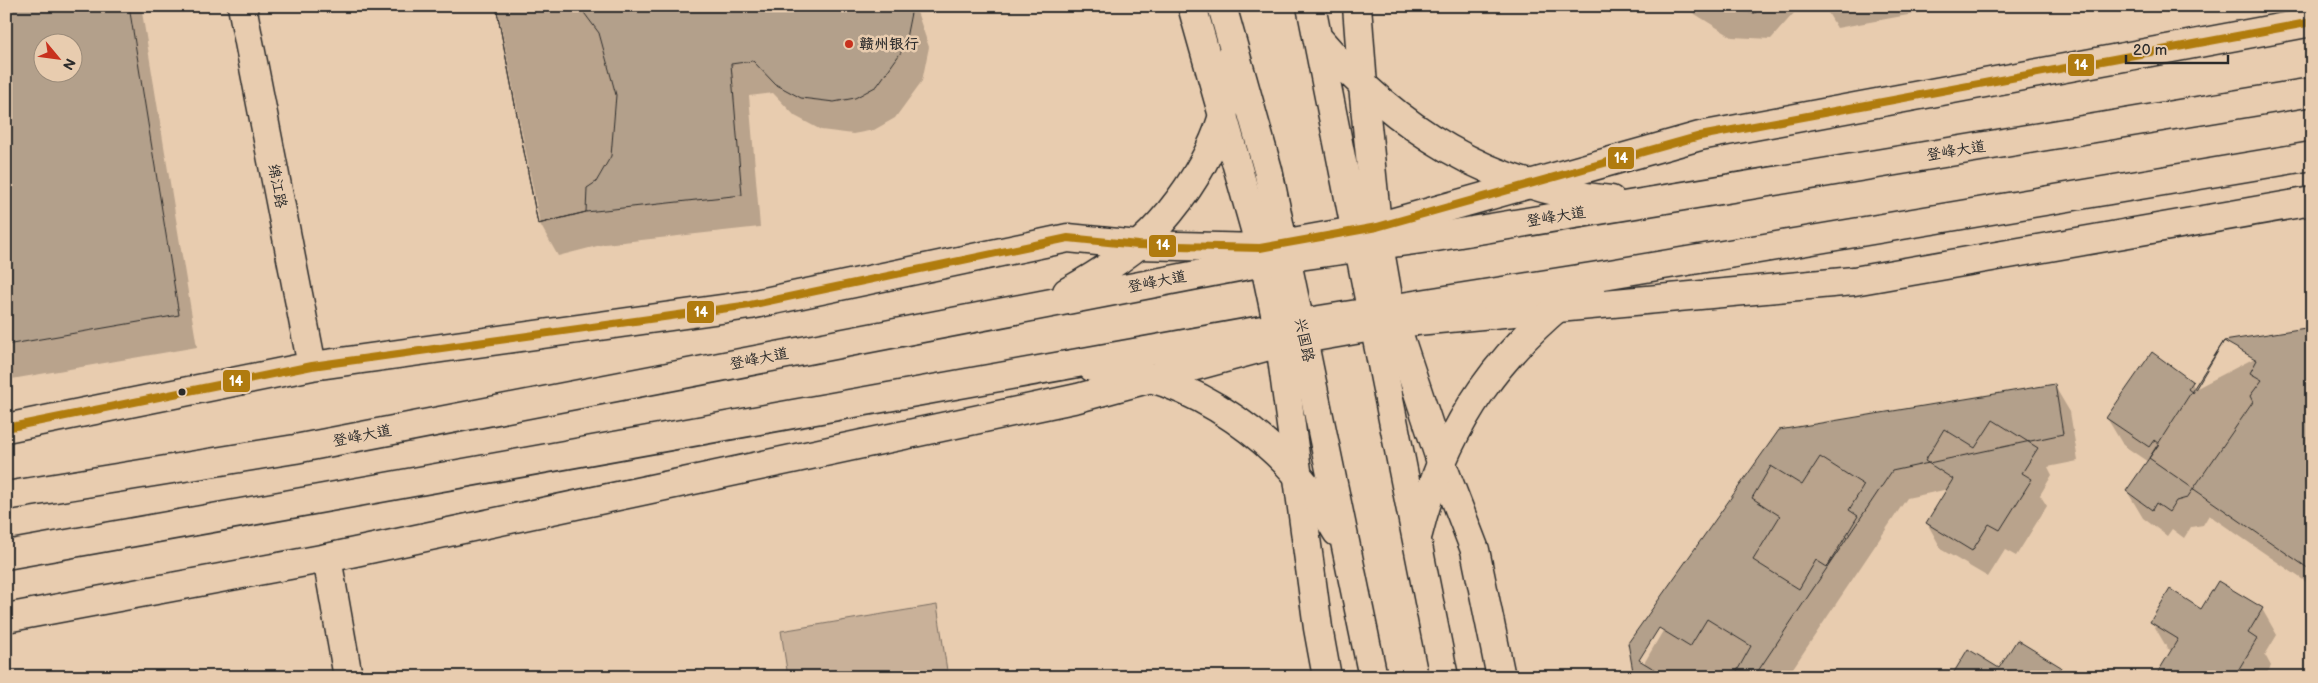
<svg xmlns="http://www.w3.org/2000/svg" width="2318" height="683" viewBox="0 0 2318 683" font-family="'Balsamiq Sans','LXGW WenKai TC',sans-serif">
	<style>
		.green { fill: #c9b199; stroke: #7a6e62 }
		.shadow { fill: #0003; fill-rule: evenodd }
		.building { fill: #b3a08b; stroke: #2b2b2b; fill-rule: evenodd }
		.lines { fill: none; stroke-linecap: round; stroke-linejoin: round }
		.minor-casing { stroke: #2b2b2b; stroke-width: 31 }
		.tertiary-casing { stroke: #2b2b2b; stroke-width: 31 }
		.primary-casing { stroke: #2b2b2b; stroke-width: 31 }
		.minor { stroke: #e8ccaf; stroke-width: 28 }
		.tertiary { stroke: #e8ccaf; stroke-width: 28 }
		.primary { stroke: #e8ccaf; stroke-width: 28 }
		.bus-1-casing { stroke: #e8ccaf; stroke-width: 11 }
		.bus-1 { stroke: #b07b0f; stroke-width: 8 }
		.poi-dot { fill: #c8321e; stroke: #e8ccaf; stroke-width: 2 }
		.bus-dot { fill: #2b2b2b; stroke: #e8ccaf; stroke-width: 2 }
		.labels { text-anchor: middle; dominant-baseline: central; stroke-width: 5; stroke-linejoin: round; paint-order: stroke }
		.poi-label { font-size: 15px; font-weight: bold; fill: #2b2b2b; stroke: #e8ccaf; text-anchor: start }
		.street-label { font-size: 15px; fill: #2b2b2b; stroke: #e8ccaf }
		.line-badge { stroke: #e8ccaf; stroke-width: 2 }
		.badge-label { font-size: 14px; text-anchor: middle; font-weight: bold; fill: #fff }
	</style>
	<rect width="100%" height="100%" fill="#e8ccaf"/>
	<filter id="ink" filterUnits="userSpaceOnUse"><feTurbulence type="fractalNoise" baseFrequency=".02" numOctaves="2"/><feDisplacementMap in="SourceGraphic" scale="10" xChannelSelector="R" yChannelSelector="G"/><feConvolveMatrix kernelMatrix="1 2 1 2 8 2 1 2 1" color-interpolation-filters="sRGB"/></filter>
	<g filter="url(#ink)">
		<path class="green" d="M937,605L948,677H788L781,631Z"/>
		<path class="shadow" d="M6,6H141L197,347L6,380ZM42,42H72V72H42Z
			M497,6H915L929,47L922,81L895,118L874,130L853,134L821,130L795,116L773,93L749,96L760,227L605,244L558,256L540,224Z
			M1682,6H1791L1794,13L1771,39L1732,37Z
			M1824,6H1957L1837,28Z
			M2312,328V586L2209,515L2203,525L2191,527L2184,538L2172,529L2167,536L2143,518L2127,491L2148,462L2123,445L2107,418L2192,383L2195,389Z
			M2054,385L2070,412L2078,461L2048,467L2052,475L2040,495L2047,506L2016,556L2005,550L1988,577L1942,550L1927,523L1947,491L1944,490L1907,498L1787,677H1636L1780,431Z
			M2262,609L2277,635L2265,655L2271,666L2265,677H2156L2172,651L2167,648L2152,622L2201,610Z
			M2017,642L2060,668L2065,677H1953L2000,670Z"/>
		<path class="building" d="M6,6H129L179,315L6,345ZM42,42H72V72H42Z
			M496,6H579L599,33L616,95L611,156L596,182L587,188L586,212L538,224Z
			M496,6H909L911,13L904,48L877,86L855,98L834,102L801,98L775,84L753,61L731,64L742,195L586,212L538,224Z
			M1709,6H1761L1755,13L1716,10Z
			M2312,327V571L2149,458L2224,341Z
			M2224,341L2257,360L2250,373L2262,380L2250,396L2253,402L2187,498L2176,501L2169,512L2156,503L2152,510L2126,491L2159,444L2154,440L2149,447L2106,418L2152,352L2193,382L2188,389L2193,393Z
			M2055,384L2063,434L1892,471L1754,677H1634L1628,643L1779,430Z
			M1993,420L2038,448L2022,473L2032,479L2000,530L1989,524L1972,551L1926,523L1953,479L1925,461L1944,429L1975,448Z
			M1820,457L1864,485L1849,510L1858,516L1827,567L1816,560L1799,589L1753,560L1780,516L1752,498L1771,466L1802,485Z
			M2218,581L2263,608L2248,633L2257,639L2234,677H2155L2178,639L2150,622L2170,589L2201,609Z
			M1707,619L1751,646L1737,671L1746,677H1667L1639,660L1659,628L1690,647Z
			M2017,640L2061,667L2055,677H1951L1968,649L1999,668Z"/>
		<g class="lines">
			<g class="minor-casing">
				<path id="minor" d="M327,558L348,677"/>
			</g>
			<g class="tertiary-casing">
				<path id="tertiary" d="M242,6L312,366
					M1192,6L1264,261L1278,328L1318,628L1327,677
					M1357,6L1363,86L1379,245L1390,308L1441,462L1475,550L1501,677
					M6,428L312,366L750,305L1068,238L1138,245L1260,248L1377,227L1700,136L2312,22
					M6,618L327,558L1078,398L1280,343L1395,323L1854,281L2312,201"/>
			</g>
			<g class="primary-casing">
				<path id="primary" d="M1222,6L1268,170L1373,677
					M1311,6C1356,230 1399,453 1444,677
					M1318,38C1394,127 1492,190 1611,200
					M1067,292C1090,279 1111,266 1132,250C1183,209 1236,126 1229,59
					M1092,367C1194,374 1289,444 1337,532
					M6,496L295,449L1285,258L1436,237L2312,92
					M1418,534C1445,424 1502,345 1594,279
					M6,555L1301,323L1598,276L2312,156"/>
			</g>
			<use href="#minor" class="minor"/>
			<use href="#tertiary" class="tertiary"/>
			<use href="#primary" class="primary"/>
			<g class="bus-1-casing">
				<path id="bus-1" d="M6,428L312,366L750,305L1068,238L1138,245L1260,248L1377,227L1700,136L2312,22"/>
			</g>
			<use href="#bus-1" class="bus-1"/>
		</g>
	</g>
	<circle class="poi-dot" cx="849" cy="44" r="5"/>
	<circle class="bus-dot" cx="182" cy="392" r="4.5"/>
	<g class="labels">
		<g class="poi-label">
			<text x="859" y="44">赣州银行</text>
		</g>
		<g class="street-label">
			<text transform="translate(1956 151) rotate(-9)">登峰大道</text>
			<text transform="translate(277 186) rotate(79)">绵江路</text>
			<text transform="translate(1556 217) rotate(-9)">登峰大道</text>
			<text transform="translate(1157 282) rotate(-11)">登峰大道</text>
			<text transform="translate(1304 340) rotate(78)">兴国路</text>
			<text transform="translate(759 359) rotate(-11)">登峰大道</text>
			<text transform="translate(362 436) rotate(-11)">登峰大道</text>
		</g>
	</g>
	<g class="line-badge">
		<rect x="2067" y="53" width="28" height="24" rx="5" fill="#b07b0f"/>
		<rect x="1607" y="146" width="28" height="24" rx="5" fill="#b07b0f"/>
		<rect x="1148" y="234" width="29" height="24" rx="5" fill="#b07b0f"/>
		<rect x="686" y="300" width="29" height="24" rx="5" fill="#b07b0f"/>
		<rect x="222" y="369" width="29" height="24" rx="5" fill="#b07b0f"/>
	</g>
	<g class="badge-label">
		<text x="2081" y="70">14</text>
		<text x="1621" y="163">14</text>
		<text x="1163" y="250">14</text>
		<text x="701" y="317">14</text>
		<text x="236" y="386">14</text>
	</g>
	<rect width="2318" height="683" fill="none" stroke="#e8ccaf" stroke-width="25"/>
	<rect x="12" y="12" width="2293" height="658" fill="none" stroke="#2b2b2b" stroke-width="2" filter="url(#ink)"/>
	<g transform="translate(58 58) rotate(119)"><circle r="24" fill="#e8ccaf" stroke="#9c8c7a"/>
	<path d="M0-4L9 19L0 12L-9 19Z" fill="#c8321e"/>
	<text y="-8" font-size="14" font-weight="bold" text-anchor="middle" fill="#2b2b2b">N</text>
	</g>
	<path d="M2126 55v8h102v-8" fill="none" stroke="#2b2b2b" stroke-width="2.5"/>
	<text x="2133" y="55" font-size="15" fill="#2b2b2b" stroke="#e8ccaf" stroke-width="4" paint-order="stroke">20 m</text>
</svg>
